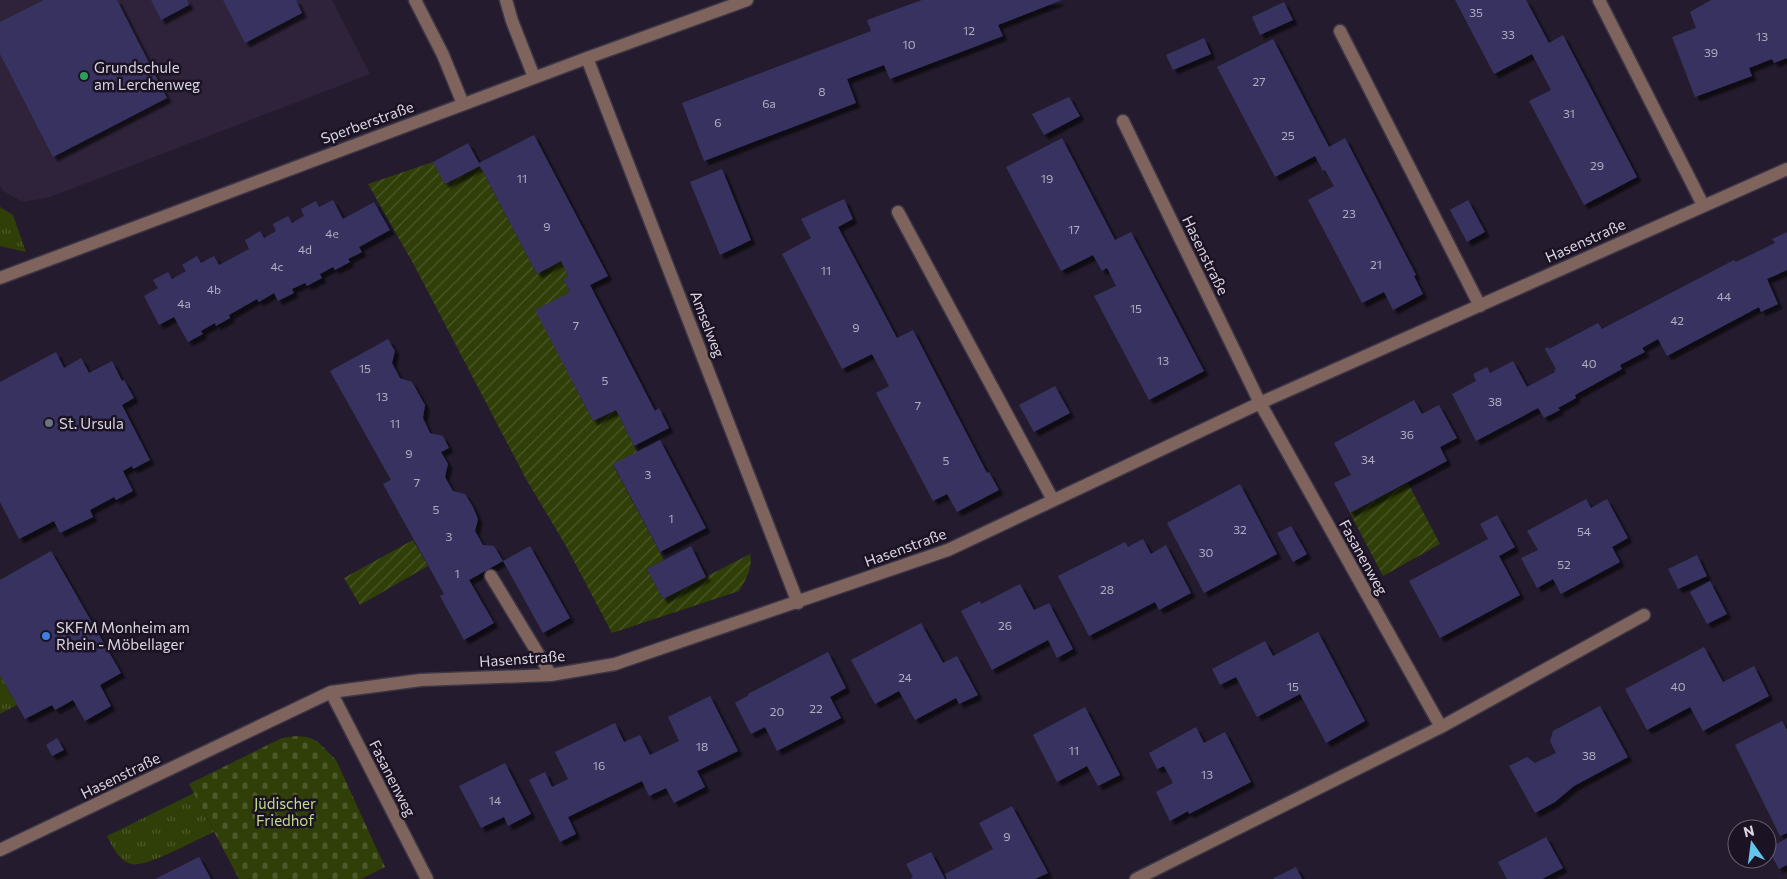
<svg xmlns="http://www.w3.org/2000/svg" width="1787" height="879" viewBox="0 0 1787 879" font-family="Commissioner,sans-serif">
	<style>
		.built { fill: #2e233a }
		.grass { fill: url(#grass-tufts) }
		.cemetery { fill: url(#cemetery-stones) }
		.garden { fill: url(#garden-furrows) }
		.building { fill: #373361; filter: url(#shadow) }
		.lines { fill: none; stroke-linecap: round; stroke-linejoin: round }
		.minor-casing { stroke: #3d3647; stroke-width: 15 }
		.minor { stroke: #7e645d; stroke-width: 12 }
		.leisure-dot { fill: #2e9e5b; stroke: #1b1324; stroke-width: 2 }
		.worship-dot { fill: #6b7280; stroke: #1b1324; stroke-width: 2 }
		.shop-dot { fill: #3f7fe0; stroke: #1b1324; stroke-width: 2 }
		.labels { text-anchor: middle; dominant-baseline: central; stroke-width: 5; stroke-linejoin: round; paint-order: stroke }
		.number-label { font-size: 12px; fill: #b0acc0 }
		.poi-label { font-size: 15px; fill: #d9d4e0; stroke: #1b1324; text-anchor: start }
		.street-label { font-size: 15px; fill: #d9d4e0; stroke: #1b1324 }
		.park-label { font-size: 15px; fill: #c2dc8b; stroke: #1b1324 }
	</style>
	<defs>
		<pattern id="grass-tufts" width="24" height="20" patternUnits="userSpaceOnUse" patternTransform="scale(1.25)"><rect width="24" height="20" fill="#303e07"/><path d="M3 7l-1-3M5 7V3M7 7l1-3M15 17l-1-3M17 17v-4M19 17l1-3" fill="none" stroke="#4d592b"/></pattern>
		<pattern id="cemetery-stones" width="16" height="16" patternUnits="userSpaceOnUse" patternTransform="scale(1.25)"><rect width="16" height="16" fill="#303e07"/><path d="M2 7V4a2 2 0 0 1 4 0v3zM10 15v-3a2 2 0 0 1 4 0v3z" fill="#4d592b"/></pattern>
		<pattern id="garden-furrows" width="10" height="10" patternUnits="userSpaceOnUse" patternTransform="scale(1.25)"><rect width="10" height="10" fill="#303e07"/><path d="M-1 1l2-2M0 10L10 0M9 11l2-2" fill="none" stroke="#4d592b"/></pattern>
		<filter id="shadow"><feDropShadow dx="4.5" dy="4.5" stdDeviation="1" flood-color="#0009"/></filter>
	</defs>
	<rect width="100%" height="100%" fill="#241c2e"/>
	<path class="built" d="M0,0H332L370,74L50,197L23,202L3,191L0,185Z"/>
	<path class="grass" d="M0,207L13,215L26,252L0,246Z
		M0,675L17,705L0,714Z
		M194,793L214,832C197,839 147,868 131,864C119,861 112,846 107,836Z"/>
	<path class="cemetery" d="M296,736L307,737L317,741L336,760L385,867L361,879H239L189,784L282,738Z"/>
	<path class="garden" d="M433,162L445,184L480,166L537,274L561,261L568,276L563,279L570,292L536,310L593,421L616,410L637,452L613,465L664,560L647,569L663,599L750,554C753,568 746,579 739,591L612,633L566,546L526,479L414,265L368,184Z
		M1408,483L1440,544L1383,576L1350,513Z
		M413,540L428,566L360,605L344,578Z"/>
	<path class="building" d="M44,0H117L167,98L53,157L0,54V22Z
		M151,0H187L189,5L161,20Z
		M223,0H296L302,13L245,43Z
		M922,0H1062L998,25L1003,36L890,79L884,65L847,79L856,103L704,161L682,103L871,31L867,20Z
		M1455,0H1526L1549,43L1563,35L1637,177L1584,205L1529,101L1551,90L1532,54L1494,74Z
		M1711,0H1787V58L1774,63L1772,59L1749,68L1752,76L1695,97L1672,37L1696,28L1690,12Z
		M1284,2L1293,20L1260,35L1252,17Z
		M1204,38L1211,54L1173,70L1166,55Z
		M1273,39L1329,147L1345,138L1416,275L1414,276L1423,294L1393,310L1384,292L1362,303L1308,200L1334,186L1325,170L1323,171L1315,156L1275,177L1217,67Z
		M1069,97L1080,116L1044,135L1032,114Z
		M534,135L608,276L590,285L655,411L659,408L669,428L634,446L616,410L593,421L535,310L570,292L563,279L568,276L561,261L537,274L480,166L445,184L433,162L468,143L479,163Z
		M1062,138L1115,240L1131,232L1204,371L1149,400L1094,296L1116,286L1107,268L1102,271L1093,255L1061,271L1006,167Z
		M722,169L751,240L720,255L690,182Z
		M844,199L853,219L838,227L897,338L913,330L987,473L989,472L999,490L957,512L947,494L933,501L876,393L889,386L872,354L842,369L782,254L811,238L801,219Z
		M333,200L343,219L374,202L390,230L359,247L362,252L348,259L350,262L335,270L333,267L320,274L322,278L307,286L305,283L292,289L294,293L278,301L274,293L259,302L257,299L229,315L230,318L216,326L215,323L201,331L203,334L188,342L174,317L159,325L144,296L158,288L153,280L168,272L172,279L186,271L182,265L197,256L201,263L214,256L219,265L249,249L245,240L260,231L264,238L276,231L273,224L288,216L292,223L304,216L301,209L316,201L319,207Z
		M1468,200L1485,232L1467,242L1450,210Z
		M1787,232V270L1767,279L1778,304L1761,312L1759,307L1667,356L1658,339L1642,348L1645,352L1620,365L1622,369L1575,395L1576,398L1558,408L1560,410L1544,418L1538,408L1476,441L1452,394L1476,381L1473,374L1487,367L1490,373L1513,361L1527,387L1555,372L1554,370L1556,369L1545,349L1548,347L1549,349L1598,323L1602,329L1734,260L1736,262L1775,243L1772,239Z
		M388,339L395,351L392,363L400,378L412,382L425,405L423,418L430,433L443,436L449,448L441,452L448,464L445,477L453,491L465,494L473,507L478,519L475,531L483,545L494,546L503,561L469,580L494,623L464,640L440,596L444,594L383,484L391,480L330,371Z
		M56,352L64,368L81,358L89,373L112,361L122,381L124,380L134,398L122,405L150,460L133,469L132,466L123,471L133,491L116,500L114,497L90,510L93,517L60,533L54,521L19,539L0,502V382Z
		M1055,386L1070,413L1034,432L1019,405Z
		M1414,400L1422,414L1439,405L1457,438L1440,447L1447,461L1350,513L1334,483L1351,475L1334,443Z
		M660,440L706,528L660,552L613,464Z
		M1240,484L1277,554L1204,593L1167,523Z
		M1586,499L1591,508L1607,499L1628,538L1612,547L1620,562L1561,594L1553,579L1537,588L1521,558L1538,550L1527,531Z
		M1497,515L1515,547L1499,556L1520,595L1440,638L1409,581L1488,539L1480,524Z
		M1291,526L1307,554L1293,562L1277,533Z
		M1143,539L1151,554L1166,545L1191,593L1159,610L1155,602L1089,636L1058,576L1125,542L1128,547Z
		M530,546L570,618L543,633L503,561Z
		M691,546L706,577L663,599L647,569Z
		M51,551L121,673L100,685L111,706L85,721L73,700L55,710L52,705L25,719L0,675V580Z
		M1697,555L1707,576L1678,589L1668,569Z
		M1710,581L1727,614L1707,624L1690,592Z
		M1020,584L1034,610L1049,603L1073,649L1057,658L1048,640L992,670L961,611L980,601L981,604Z
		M921,623L943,663L957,656L978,695L959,704L956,698L915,720L899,691L875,704L851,660Z
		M1318,632L1365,721L1326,743L1300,694L1257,717L1236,677L1220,685L1212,669L1265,641L1273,656Z
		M1704,647L1723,682L1754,666L1769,696L1703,731L1690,707L1647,730L1625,689Z
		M828,652L846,688L830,697L841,718L777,751L765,727L751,734L735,703L749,695L748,694Z
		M710,696L738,751L697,771L705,787L674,803L666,788L649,796L642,781L568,817L576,834L560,842L529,780L545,772L552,787L568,779L555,752L615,723L624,742L640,735L650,755L679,741L668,717Z
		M1600,706L1628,757L1574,786L1555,802L1535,813L1509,766L1527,757L1535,763L1556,753L1550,741L1553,731Z
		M1085,707L1120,775L1098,786L1087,766L1057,782L1033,735Z
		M1782,721L1787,730V833L1780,836L1735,745Z
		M1196,727L1204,743L1225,732L1251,782L1189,814L1188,811L1170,821L1156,792L1173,783L1164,766L1157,769L1149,753Z
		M57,738L64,750L52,756L46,745Z
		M505,763L531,814L508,826L504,817L481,828L459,786Z
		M1012,806L1048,873L1035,879H947L945,874L993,849L979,823Z
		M1546,837L1563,868L1542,879H1507L1498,862Z
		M1787,838V865L1779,869L1768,849Z
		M931,852L945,879H910L913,877L906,864Z
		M199,857L211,879H156L159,877Z
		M1296,867L1302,879H1272Z"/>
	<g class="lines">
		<g class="minor-casing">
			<path id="minor" d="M415,0L443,55L463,104
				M506,0L512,21L534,77
				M1599,0L1703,205
				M1340,31L1480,306
				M587,58L798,603
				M1123,121L1260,403L1441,727
				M898,212L1053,500
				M0,278L587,58L747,0
				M491,576L551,675
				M331,692L427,879
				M0,850L331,692L421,680L551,675L615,664L948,550L1260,403L1787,169
				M1136,879L1441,727L1644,615"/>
		</g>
		<use href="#minor" class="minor"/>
	</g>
	<circle class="leisure-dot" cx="84" cy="76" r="5"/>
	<circle class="worship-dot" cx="49" cy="423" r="5"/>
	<circle class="shop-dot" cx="46" cy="636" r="5"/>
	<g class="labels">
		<g class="number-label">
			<text x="1476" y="12">35</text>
			<text x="969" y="30">12</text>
			<text x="1508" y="34">33</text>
			<text x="1762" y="36">13</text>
			<text x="909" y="44">10</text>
			<text x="1711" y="52">39</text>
			<text x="1259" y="81">27</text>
			<text x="822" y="91">8</text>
			<text x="769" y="103">6a</text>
			<text x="1569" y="113">31</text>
			<text x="718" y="122">6</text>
			<text x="1288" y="135">25</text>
			<text x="1597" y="165">29</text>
			<text x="522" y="178">11</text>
			<text x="1047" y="178">19</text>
			<text x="1349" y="213">23</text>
			<text x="547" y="226">9</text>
			<text x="1074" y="229">17</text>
			<text x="332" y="233">4e</text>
			<text x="305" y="249">4d</text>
			<text x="1376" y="264">21</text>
			<text x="277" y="266">4c</text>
			<text x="826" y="270">11</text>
			<text x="214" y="289">4b</text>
			<text x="1724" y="296">44</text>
			<text x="184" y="303">4a</text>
			<text x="1136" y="308">15</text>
			<text x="1677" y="320">42</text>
			<text x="576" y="325">7</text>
			<text x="856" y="327">9</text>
			<text x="1163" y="360">13</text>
			<text x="1589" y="363">40</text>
			<text x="365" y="368">15</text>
			<text x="605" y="380">5</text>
			<text x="382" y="396">13</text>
			<text x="1495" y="401">38</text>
			<text x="918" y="405">7</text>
			<text x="395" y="423">11</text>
			<text x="1407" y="434">36</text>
			<text x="409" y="453">9</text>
			<text x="1368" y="459">34</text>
			<text x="946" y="460">5</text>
			<text x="648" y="474">3</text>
			<text x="417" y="482">7</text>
			<text x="436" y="509">5</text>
			<text x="671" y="518">1</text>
			<text x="1240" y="529">32</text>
			<text x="1584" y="531">54</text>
			<text x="449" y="536">3</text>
			<text x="1206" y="552">30</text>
			<text x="1564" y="564">52</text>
			<text x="457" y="573">1</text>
			<text x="1107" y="589">28</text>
			<text x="1005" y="625">26</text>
			<text x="905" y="677">24</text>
			<text x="1293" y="686">15</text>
			<text x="1678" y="686">40</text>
			<text x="816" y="708">22</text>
			<text x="777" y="711">20</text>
			<text x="702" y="746">18</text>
			<text x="1074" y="750">11</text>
			<text x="1589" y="755">38</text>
			<text x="599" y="765">16</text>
			<text x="1207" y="774">13</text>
			<text x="495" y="800">14</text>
			<text x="1007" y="836">9</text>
		</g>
		<g class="poi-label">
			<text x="94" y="67">Grundschule<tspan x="94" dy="17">am Lerchenweg</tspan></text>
			<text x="59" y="423">St. Ursula</text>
			<text x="56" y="627">SKFM Monheim am<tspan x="56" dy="17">Rhein - Möbellager</tspan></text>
		</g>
		<g class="street-label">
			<text transform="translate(367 122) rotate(-20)">Sperberstraße</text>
			<text transform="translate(1585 240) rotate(-24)">Hasenstraße</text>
			<text transform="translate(1206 255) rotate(64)">Hasenstraße</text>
			<text transform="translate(708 324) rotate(69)">Amselweg</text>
			<text transform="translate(905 547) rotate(-20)">Hasenstraße</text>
			<text transform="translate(1364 557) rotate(61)">Fasanenweg</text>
			<text transform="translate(522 658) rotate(-4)">Hasenstraße</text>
			<text transform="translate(120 775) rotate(-26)">Hasenstraße</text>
			<text transform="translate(393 778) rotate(63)">Fasanenweg</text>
		</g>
		<g class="park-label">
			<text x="285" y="803">Jüdischer<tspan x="285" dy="17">Friedhof</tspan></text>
		</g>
	</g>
	<g transform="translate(1752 844) rotate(346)"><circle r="24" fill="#1b1324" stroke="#67606f"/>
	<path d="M0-4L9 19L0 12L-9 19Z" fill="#64c5ee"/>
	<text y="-8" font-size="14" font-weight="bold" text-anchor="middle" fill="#d9d4e0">N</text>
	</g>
</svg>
